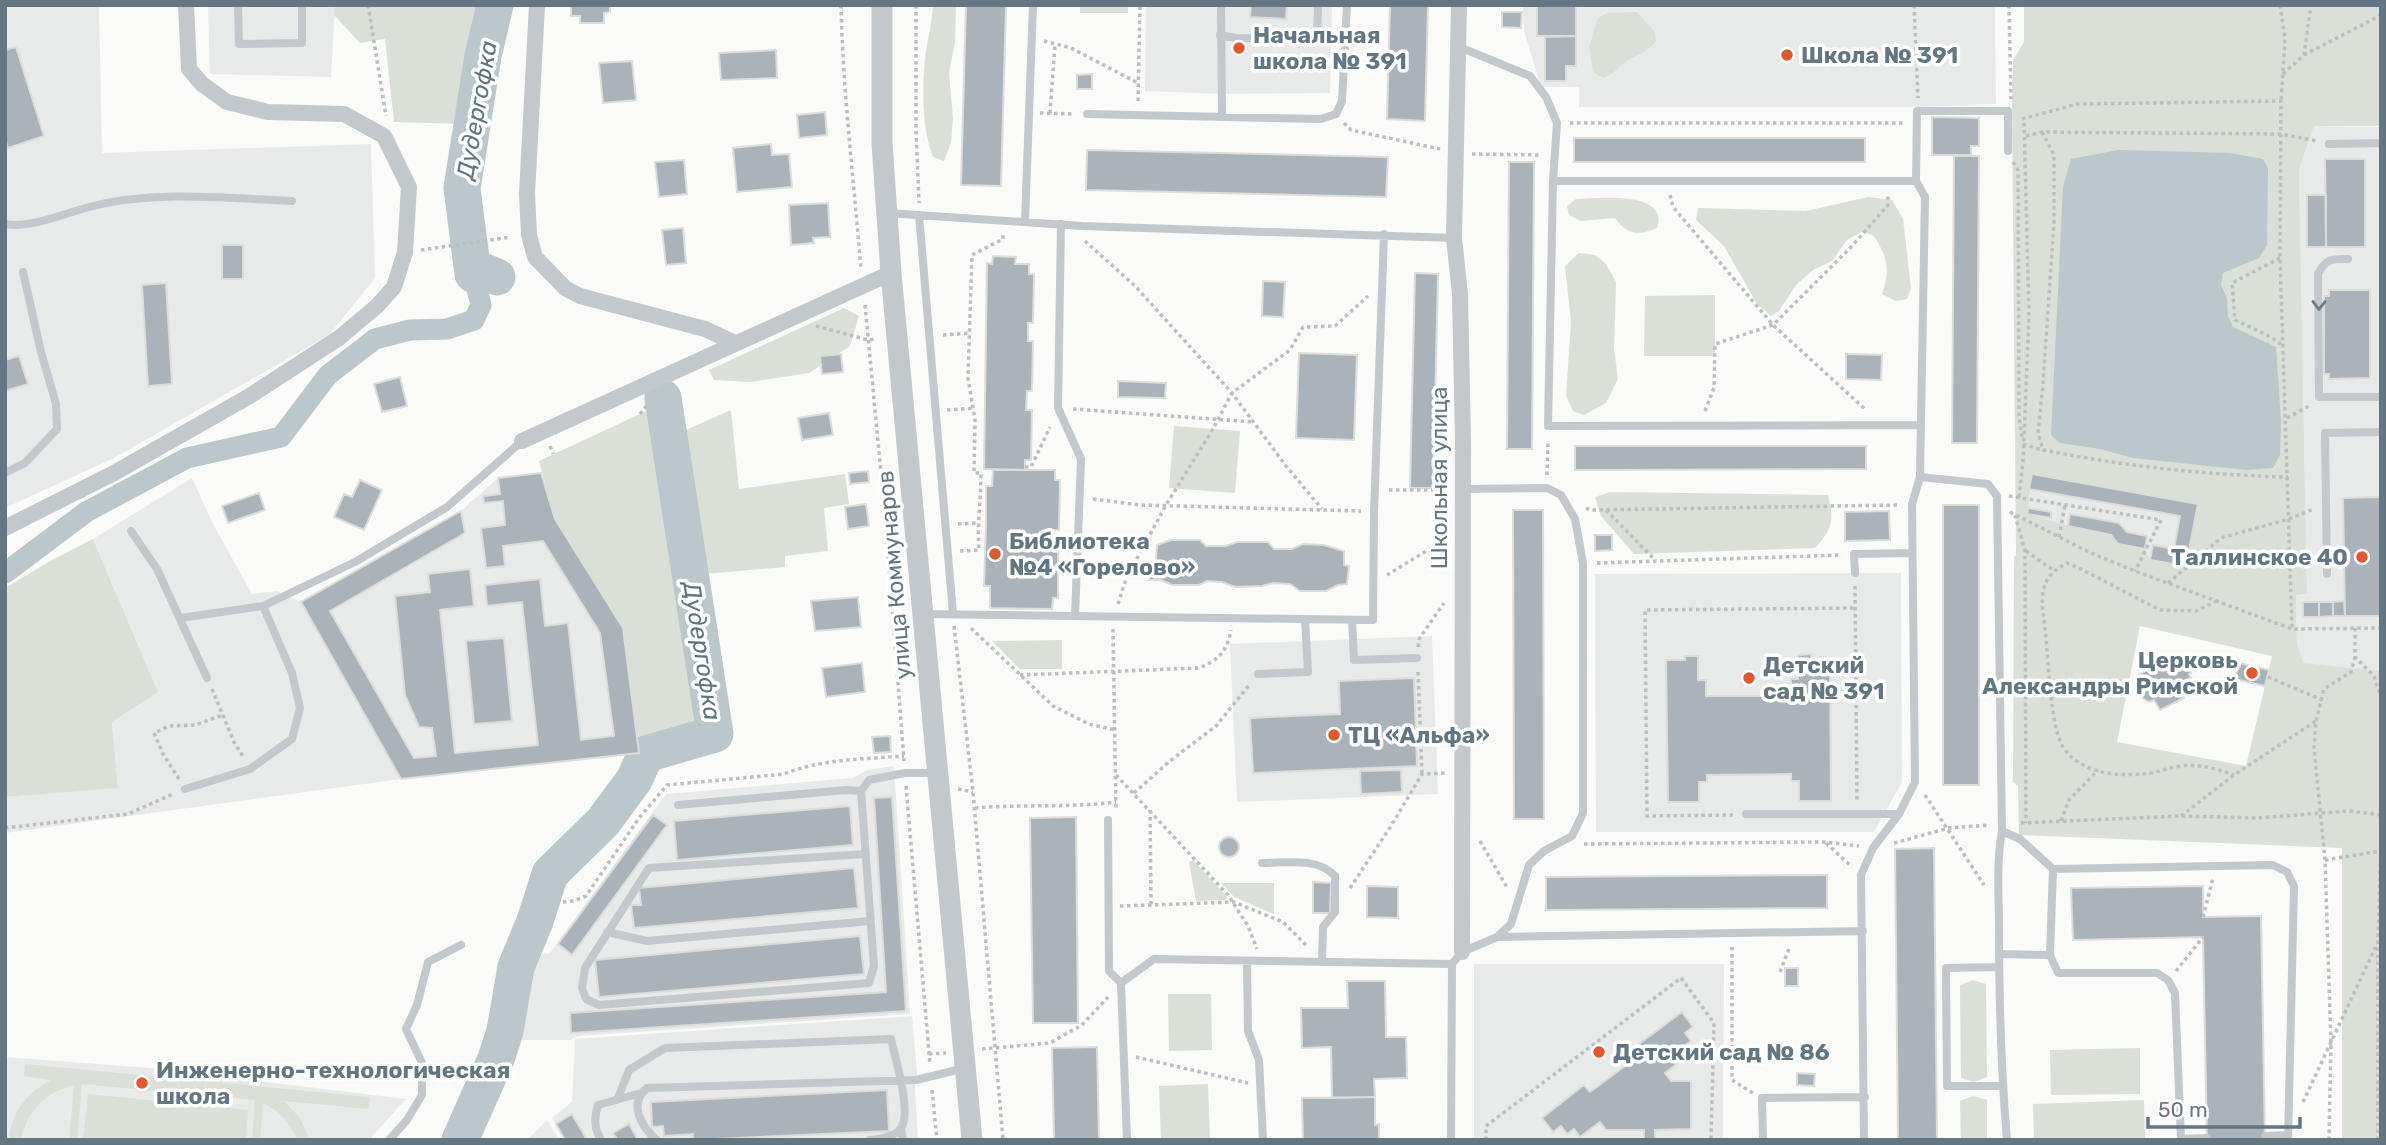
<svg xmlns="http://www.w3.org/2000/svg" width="2386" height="1145" viewBox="0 0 2386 1145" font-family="Rubik,sans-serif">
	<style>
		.built { fill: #e8e9e9 }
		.green { fill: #dadfd7; fill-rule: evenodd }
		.water { fill: #bbc7cb }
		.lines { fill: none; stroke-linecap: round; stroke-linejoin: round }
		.canal { stroke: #bbc7cb; stroke-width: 21 }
		.river { stroke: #bbc7cb; stroke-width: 37 }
		.building { fill: #aab3b9; stroke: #dcdcda; stroke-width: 2 }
		.path { stroke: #bbbfc2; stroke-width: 3.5; stroke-dasharray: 3.5 3.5; stroke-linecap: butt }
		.service { stroke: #c3c8cc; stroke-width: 8 }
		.minor { stroke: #c3c8cc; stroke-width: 16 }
		.tertiary { stroke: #c3c8cc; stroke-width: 21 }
		.oneway { stroke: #6a7a87 }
		.poi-dot { fill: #e4572e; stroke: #fff; stroke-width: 2.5 }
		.labels { text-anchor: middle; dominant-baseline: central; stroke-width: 7; stroke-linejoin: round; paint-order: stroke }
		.poi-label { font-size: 23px; font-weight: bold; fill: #657683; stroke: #fff; text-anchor: start }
		.street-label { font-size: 23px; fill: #657683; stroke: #fff }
		.water-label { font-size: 24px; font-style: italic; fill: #60757c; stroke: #fff }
	</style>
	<rect width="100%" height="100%" fill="#fafaf8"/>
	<path class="built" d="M5,5H99L102,153L371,144L375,278L329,335L114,458L5,508Z
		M208,5H335L331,77L210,74Z
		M1146,5H1332L1330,93L1222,94L1145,91Z
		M1523,5H1995L1996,104L1918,107H1579V87H1541L1524,31Z
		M2314,126L2381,127V671L2297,663L2296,595L2307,594L2299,170Z
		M541,473L555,519L623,628L639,753L401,779L5,833V797L118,787L112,722L158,692L93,539L192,478L213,524L252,594L277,591L301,602L461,511L498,478Z
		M2032,474L2198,504L2186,566L2150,560L2145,549L2118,544L2027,514Z
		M1901,573L1902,782L1874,832H1596L1595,574Z
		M1432,636L1438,794L1237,802L1230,644Z
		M894,766L910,1014L578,1036L571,1040H520L536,955L550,953L666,794L853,778L867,770Z
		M1474,964H1724L1723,1140H1474Z
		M912,1016L917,1073L915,1087L918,1140H565L552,1118L572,1102L575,1039Z
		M5,1057L151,1068L406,1099L369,1140H5Z
		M547,1120L559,1140H527Z"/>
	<path class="green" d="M335,5H486L482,20L465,124L394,122L385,39L360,43L334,15Z
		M933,5H956L955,43L949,73L953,118L951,143L944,161L933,157C922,130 922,88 925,59C927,41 932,24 933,5Z
		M1080,5H1128V13H1080Z
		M2024,5H2381V126H2314L2299,170L2307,594L2296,595L2297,644L2303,663L2381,671V1140H2342V848L2019,835L2018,786L2013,782L2014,557L2016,555L2012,108L2013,60L2024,42ZM2032,475L2198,504L2186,566L2150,560L2145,549L2118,544L2111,535L2068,526L2027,514ZM2140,626L2272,656L2246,766L2117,742Z
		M1637,12L1655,32L1656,41C1646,54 1638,53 1627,61C1616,68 1618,72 1603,78L1593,72L1589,47L1598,18L1607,13Z
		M1868,197L1892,200L1903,219L1911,288L1907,299L1896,301L1882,294C1891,270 1887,255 1873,235L1861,232L1847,240L1832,261L1813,270L1796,285L1779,311L1771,316L1757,304L1724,246L1696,220L1698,208L1806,211Z
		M1576,199C1598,198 1670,190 1657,228C1639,236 1627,235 1615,218L1581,221L1569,215L1567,206Z
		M1579,253L1595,255L1606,264L1616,282L1614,348L1618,379L1606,403L1584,415L1573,411L1566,396L1571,322L1565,266Z
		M1715,295V356H1644L1645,296Z
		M844,308L859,316L850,346L809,373L750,382L714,380L709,370Z
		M655,407L706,732L639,753L623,628L555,519L539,461Z
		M731,410L739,489L845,474L849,504L824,508L828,551L785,556V567L692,575L672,436Z
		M1174,426L1240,431L1235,493L1169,488Z
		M1610,492L1828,495C1834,521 1833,528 1815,548L1634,554L1601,516L1595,497Z
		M93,539L158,692L112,722L118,788L5,797V588L52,560Z
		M1062,640V669H1020L992,641Z
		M1193,860L1227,897L1225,900L1196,901L1189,862Z
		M1221,883H1274V914L1234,897Z
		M1973,980L1986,984L1987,1077L1974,1082L1961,1078L1960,985Z
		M1168,994H1211L1212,1050L1169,1051Z
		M2140,1048V1094L2051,1095L2050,1050Z
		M25,1064L370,1097L369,1109L284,1101L299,1117L310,1140H298C290,1123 280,1111 263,1103L260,1140H252L255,1100L82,1084L77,1140H69L74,1085C45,1092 27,1111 21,1140H9C11,1113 27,1092 51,1080L24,1076Z
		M1208,1084L1210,1140H1161L1159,1086Z
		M88,1094L248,1110L246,1140H83Z
		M1973,1096L1987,1100V1140H1961L1960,1101Z
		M2144,1100L2145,1140H2034L2033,1104Z"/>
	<path class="water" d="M2118,150L2230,153L2263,159L2268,168L2267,245L2259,258L2223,273L2221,285L2227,298L2228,316L2233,327L2276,347L2281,421L2280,455L2273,468L2246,470L2133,458L2100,449L2060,443L2051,435L2063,187L2071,159Z"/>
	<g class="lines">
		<path class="canal" d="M5,573L86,512L187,458L281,437L328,375L375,339L410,330L447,329L474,320L481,305L473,274"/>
		<path class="river" d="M495,5L483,56L462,188L473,274L485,272L497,277
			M460,1140L496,1059L505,1031L516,967L535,921L550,874L603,822L634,780L646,754L715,734L663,398"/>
	</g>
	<path class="building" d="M571,5H610V12L604,13V23H580V16H571Z
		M966,5H1006L1001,186L961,185Z
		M1251,5H1287L1286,19L1250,17Z
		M1390,5H1428L1425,121L1387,119Z
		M1537,5H1576V36H1537Z
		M1502,12H1522L1521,28L1502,27Z
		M1576,36V66H1566V81H1545V37Z
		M16,47L44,136L8,148L5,139V50Z
		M776,50L777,78L721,80L719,53Z
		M632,61L636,100L603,103L599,63Z
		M1092,74V89H1077V75Z
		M825,112L827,135L799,138L797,115Z
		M1932,117L1979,118V146H1971V155H1932Z
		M1574,138H1865V162H1574Z
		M771,144L772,155L789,154L792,187L737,192L733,148Z
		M1087,150L1388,157L1386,197L1086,190Z
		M1954,156H1979L1977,443H1952Z
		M2325,159H2365V247H2326Z
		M684,160L687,194L659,197L655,162Z
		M1509,162H1534L1532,449H1507Z
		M2307,195H2326V247H2307Z
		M828,203L830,237L813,238L814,243L791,245L789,205Z
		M683,228L686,263L666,265L662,230Z
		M222,245H243V279H222Z
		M993,256L1016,257L1015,264H1029V274H1034L1033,323H1028V341H1033L1032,391H1027L1026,410H1032L1031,460H1025V470L984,469L987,263L992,264Z
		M1415,273L1438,274L1433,488H1410Z
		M1263,281L1285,282L1283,317L1262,316Z
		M166,283L172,384L148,386L142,285Z
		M2329,290H2370V378L2329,379V374H2324V296H2329Z
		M1299,353L1357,355L1354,440L1296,438Z
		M841,354L843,372L822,374L820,356Z
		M1846,354L1882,355L1881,380L1846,379Z
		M19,356L28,384L5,391V360Z
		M400,377L407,406L382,412L374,384Z
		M1118,381L1166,383L1165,398L1118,397Z
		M829,413L833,435L802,440L798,418Z
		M1575,446H1866V469L1575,470Z
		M993,470H1055V480H1060L1059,530H1054V548H1058V598H1053L1052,609L990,608V586H984L986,524V486H992Z
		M868,471L869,482L850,484L849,473Z
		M541,473L555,519L623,628L639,753L401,779L301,602L461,511L465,533L330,611L414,758L436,756L432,728L419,727L405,695L395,596L430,592L428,574L470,569L474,606L440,610L455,753L538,745L522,602L487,606L485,585L540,579L545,626L568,623L581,740L614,736L600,633L543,541L503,546L505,566L486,568L481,528L505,525L503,501L484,503L483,496L500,494L498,478Z
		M2032,474L2198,504L2186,566L2150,560L2153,545L2174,549L2180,516L2029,489Z
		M360,480L382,490L364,530L334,517L344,494L352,497Z
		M259,493L265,510L228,523L222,506Z
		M2381,497V616H2345L2343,498Z
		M866,504L869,526L848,529L845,507Z
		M1943,505H1979V785H1943Z
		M2028,508L2051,512V518L2027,514Z
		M1513,510H1543L1544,819H1514Z
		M1889,511L1890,540L1845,541V512Z
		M2070,514L2119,523L2127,532L2147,536L2145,549L2118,544L2111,535L2068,526Z
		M1595,535H1612V550L1595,551Z
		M1171,540H1200L1206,546H1226L1237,542H1268L1274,549H1292L1303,544L1324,545L1344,551V565L1349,566L1347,584L1338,585L1326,591H1300L1290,584L1273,583L1262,586L1235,587L1222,582L1207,581L1199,585H1172L1161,580H1149L1150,563L1156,560L1157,545Z
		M858,597L861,627L815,631L811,601Z
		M2344,601L2345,616H2333V602Z
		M2303,602H2319V617H2303Z
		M2319,602H2333V616L2319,617Z
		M504,638L512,721L474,724L466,641Z
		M1811,654V659H1830L1831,801H1799V781H1791V774L1707,775V782H1699V802H1668L1666,660H1685V656H1698V680H1706V696H1791V679H1798V655Z
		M2173,655L2178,664L2181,662L2184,666L2186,665L2191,673L2189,674L2191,678L2188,680L2194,689L2183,696L2184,698L2160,710L2154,700L2149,702L2141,697L2140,688L2144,685L2138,675L2149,669L2148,667Z
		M862,663L865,692L826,697L822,668Z
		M2239,663L2269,670L2265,686L2235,679Z
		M1414,678L1417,766L1253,773L1250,718L1340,714L1339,681Z
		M890,736L891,752L874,753L872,737Z
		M1401,770L1402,792L1361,794L1360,771Z
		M892,797L906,1011L571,1033L570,1013L886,992L874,798Z
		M850,806L853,845L677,860L674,821Z
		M653,815L667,825L572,955L558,944Z
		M1076,817L1078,1023H1033L1030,818Z
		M1219 847a10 10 0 1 1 20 0a10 10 0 1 1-20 0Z
		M1934,848L1937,1140H1898L1895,849Z
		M854,868L858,908L634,928L631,905H641L639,888Z
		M1827,875V908L1546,910V877Z
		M1313,882L1331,883L1330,913H1313Z
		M1367,886L1398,887V918L1367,917Z
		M2203,886V917L2261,916L2265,1140H2207L2203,937L2073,940L2071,888Z
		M860,936L864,974L599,997L595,960Z
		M1785,968H1798V986H1785Z
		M1347,981H1385L1386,1037H1406L1407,1078L1374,1079L1375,1097L1332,1098L1331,1047L1302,1048L1301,1008H1348Z
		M1682,1012L1693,1027L1685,1033L1691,1041L1684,1046L1690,1054L1665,1073L1671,1081H1691V1129L1655,1130V1140H1644V1130H1606L1600,1122L1580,1137L1574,1129L1567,1134L1561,1126L1553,1132L1542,1118L1584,1085L1590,1092L1645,1051L1639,1044Z
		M1097,1047L1099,1140H1054L1052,1048Z
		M1797,1073L1815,1074L1814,1086L1797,1085Z
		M887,1090L889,1131L693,1140V1134L664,1136L663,1126L652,1127L651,1102Z
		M1375,1097V1125L1379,1124V1140H1303L1302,1098Z
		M572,1114L587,1140H565L556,1124Z
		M629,1124L638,1140H618L613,1133Z"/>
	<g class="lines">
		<path class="path" d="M368,5L386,116
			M841,5C843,93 854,182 861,270
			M916,5V130L919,203
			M1914,5L1918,98
			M2009,5L2011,99
			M2280,5L2285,39L2281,101
			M1044,41L1071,48L1138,83
			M2304,55L2381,15
			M2283,74L2304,55L2311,5
			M1138,101L1140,5
			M1040,113L1075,114
			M1050,113L1055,44
			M2022,119L2077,104L2281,101L2280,258L2292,629
			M1344,123L1351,130L1440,149
			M1570,123H1905
			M2042,132L2054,155V221L2043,384L2038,433L2043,450C2123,466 2206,475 2288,477
			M2026,136L2042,132L2281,134L2317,141
			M1472,154L1541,155
			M2013,162L2018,170L2019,416L2022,437
			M1670,195L1673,207L1773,325L1866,410
			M1085,241L1135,286L1232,393L1286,466L1322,509
			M421,250L511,237
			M2280,258L2232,283L2235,320L2271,337L2283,346
			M865,305L885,515L904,761
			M816,326L868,340L876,339
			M943,335L970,333
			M1073,409L1254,422
			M947,410L973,408
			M1705,411L1714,388L1715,344L1773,325L1852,246L1888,205V194
			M640,414L648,404
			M2287,418L2309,406
			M2023,444L2042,450
			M550,446L553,454
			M1025,467H1031L1050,427
			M1547,475L1548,441
			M1389,490H1448
			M2009,496L2161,520L2135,571
			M2019,497L2023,461L2029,317L2024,119
			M1093,499L1140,505L1361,511
			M1586,508L1590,510L1900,505
			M1606,510L1656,561
			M2010,512L2091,553L2135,571L2292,629L2381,628
			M2015,515L2025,551L2026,823
			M958,524L977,523
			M2059,537L2065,505
			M960,551L979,550C977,524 981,500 981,473H974L975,420L968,378L972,255L1003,239V232
			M2026,551L2053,570
			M1597,563L1842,555
			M1387,575L1446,539
			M2168,583L2221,538L2289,519L2314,509
			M1855,586L1857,802
			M2217,601L2196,611L2160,610L2079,568L2067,563C2033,580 2043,606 2046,637C2048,662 2051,729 2063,747C2081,775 2121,777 2151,773C2161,771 2171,767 2182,766C2201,764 2217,769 2234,775
			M1118,604L1126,579L1166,505L1213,429L1232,393L1290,350L1303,327L1335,326L1368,296
			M954,626L973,792L1003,1140
			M971,628L1053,706L1089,724L1115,730
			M2355,628V657L2374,676L2381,697
			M1113,629L1116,810
			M1418,647L1419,639L1444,603
			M1418,672L1422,774
			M1020,675L1198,668C1218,661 1227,652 1231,630
			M2268,677L2322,700
			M212,689L234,742L244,758
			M2026,690H2051
			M1116,775L1228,895L1248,926L1257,949
			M179,779L163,754L154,733L169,726L195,725L223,715
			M906,786L930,1064
			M958,789L973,792
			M1134,793L1170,761L1216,726L1250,684
			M1925,795L1984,885
			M975,808C1022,804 1069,808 1116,802
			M1150,810L1151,905
			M1733,815L1647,816L1645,610L1855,608
			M2181,816L2234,775L2316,721
			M2061,821L2069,800L2098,770
			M2021,823L2181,816L2256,818L2349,811L2381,815
			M5,828L128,814L173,794
			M1480,841L1508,889
			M1826,843L1851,866
			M1894,843L1949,828L1989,825
			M1584,844L1824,842L1859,846
			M2325,860L2381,851
			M1350,888L1391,826L1422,774L1447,773
			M563,902L573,901L586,896L639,818L667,785L784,774C821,759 864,759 904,756
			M1120,906L1234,902L1283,922L1308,947
			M2203,917L2213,878
			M1732,947V1080L1753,1093
			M2176,971L2203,937
			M1780,972L1790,946
			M982,1049L1050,1043L1082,1025L1108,997
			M929,1054L946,1053
			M1136,1057L1248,1083
			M932,1090L937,1140
			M2303,1102L2377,944
			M1486,1140V1126L1681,978L1714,1023L1711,1140
			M2329,1140L2331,1043L2325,860L2314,748L2316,721L2324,689L2351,672L2355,657
			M2378,1140V941L2381,841"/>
		<path class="service" d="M238,5L239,44L302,43V5
			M1221,5L1222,116
			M1220,35L1236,38L1317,39L1318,5
			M1457,46L1530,76L1546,97L1557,123L1553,181L1548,426L1921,425
			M1087,114L1321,119L1336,114L1342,101L1347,5
			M2329,144L2381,143
			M1553,181H1916
			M887,213L1082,226L1454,238
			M919,215L953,614
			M1025,221L1033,5
			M5,224C28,229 66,213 89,207C155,190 225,198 292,201
			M1061,224L1058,408L1081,459L1075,616
			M2348,259C2332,259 2326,258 2318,274L2319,397H2381
			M5,473L25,463L57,429L56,404L41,352L23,272
			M1920,477L1988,484L1997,496L2002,831C1996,863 1999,896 1999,928C1999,999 2001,1070 2007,1140
			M1464,489L1547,488L1561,495L1575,519L1583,563V813L1572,836L1544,851L1529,865L1511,924L1497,937
			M131,531L157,569L207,678
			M1855,573L1854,554L1912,553
			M2327,574L2325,433L2381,432
			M924,614L1373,620L1374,512L1384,234
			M181,618L263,606
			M1352,620L1354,660L1417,658
			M1258,674L1308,672L1305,619
			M185,789L250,769L292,739L300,708L292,673L263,606L355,562L447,507L522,441
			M678,805L846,790L861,791
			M1746,814H1899
			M1108,820L1109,971L1121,983
			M2002,831L2020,839L2053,869
			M865,854L649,868L585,968L582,988L586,999L599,1005L869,983L874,966L861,791L869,780L905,773H937
			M1262,863C1286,863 1318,857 1335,876V912L1323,927L1322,961
			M607,932L647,941L870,921
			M1999,954L2050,955
			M1247,962L1248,1031L1259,1060L1263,1140
			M1999,967L1946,968L1947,1086H2003
			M618,1098L629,1070L665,1048L891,1039C895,1058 912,1112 901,1128C895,1137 880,1139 870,1140
			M901,1129L903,1140
			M2265,1136L2288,1135
			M2181,1139L2207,1138
			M389,1140L407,1120L422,1095V1063L406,1029L417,1005L428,962L461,945
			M601,1140C594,1128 594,1118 598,1105L641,1093
			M657,1140C641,1127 628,1103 647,1088L916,1080L965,1068
			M1127,1140L1121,983L1154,959L1452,964L1462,952L1497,937L1863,931
			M1451,1140L1452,964
			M1763,1140L1762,1098L1865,1097
			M1864,1140L1861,875L1873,848L1899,814L1915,782L1912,504L1920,477L1925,197L1916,181L1917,111H2008V151
			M2181,1140L2175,993L2168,980L2157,973H2058L2050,955L2053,869L2273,865L2287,872L2294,886L2288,1140"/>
		<path class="minor" d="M537,5L527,194L529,235L535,257L565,288L580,296L705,329L735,343
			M1459,5L1454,238L1460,294L1463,440L1462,952
			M522,441L891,273
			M5,528L114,473L248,397L339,338L377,306L394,287L405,252L409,187L384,136L344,114L268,112L227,102L202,84L189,69L186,5"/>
		<path class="tertiary" d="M882,5V143L891,273L972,1140"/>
	</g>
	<defs><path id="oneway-chevron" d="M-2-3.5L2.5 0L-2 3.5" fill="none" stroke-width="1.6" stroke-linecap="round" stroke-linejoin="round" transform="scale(1.75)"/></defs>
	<use class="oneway" href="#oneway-chevron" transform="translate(2319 305) rotate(90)"/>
	<g class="poi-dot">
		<circle cx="1239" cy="48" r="7"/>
		<circle cx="1787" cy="55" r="7"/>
		<circle cx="995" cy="554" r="7"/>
		<circle cx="2362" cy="557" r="7"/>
		<circle cx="2252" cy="673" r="7"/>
		<circle cx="1749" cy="678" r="7"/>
		<circle cx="1334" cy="735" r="7"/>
		<circle cx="1599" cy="1052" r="7"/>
		<circle cx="142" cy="1083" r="7"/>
	</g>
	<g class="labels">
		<g class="poi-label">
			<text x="1253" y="35">Начальная<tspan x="1253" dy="26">школа № 391</tspan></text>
			<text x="1801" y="55">Школа № 391</text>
			<text x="1009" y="541">Библиотека<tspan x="1009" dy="26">№4 «Горелово»</tspan></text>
			<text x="2348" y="557" text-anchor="end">Таллинское 40</text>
			<text x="2238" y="660" text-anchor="end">Церковь<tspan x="2238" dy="26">Александры Римской</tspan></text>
			<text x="1763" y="665">Детский<tspan x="1763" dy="26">сад № 391</tspan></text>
			<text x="1348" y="735">ТЦ «Альфа»</text>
			<text x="1613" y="1052">Детский сад № 86</text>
			<text x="156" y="1070">Инженерно-технологическая<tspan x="156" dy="26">школа</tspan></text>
		</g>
		<g class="street-label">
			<text transform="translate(1439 478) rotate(-90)">Школьная улица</text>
			<text transform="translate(894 575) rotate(-95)">улица Коммунаров</text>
		</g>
		<g class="water-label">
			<text transform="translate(477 110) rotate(-80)">Дудергофка</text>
			<text transform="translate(702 651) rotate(81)">Дудергофка</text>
		</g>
	</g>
	<rect width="2386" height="1145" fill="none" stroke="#657683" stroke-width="14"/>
	<path d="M2148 1117v10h152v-10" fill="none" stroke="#657683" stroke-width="3.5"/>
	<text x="2158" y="1117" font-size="21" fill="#657683" stroke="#ffffff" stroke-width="5" paint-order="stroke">50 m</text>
</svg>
